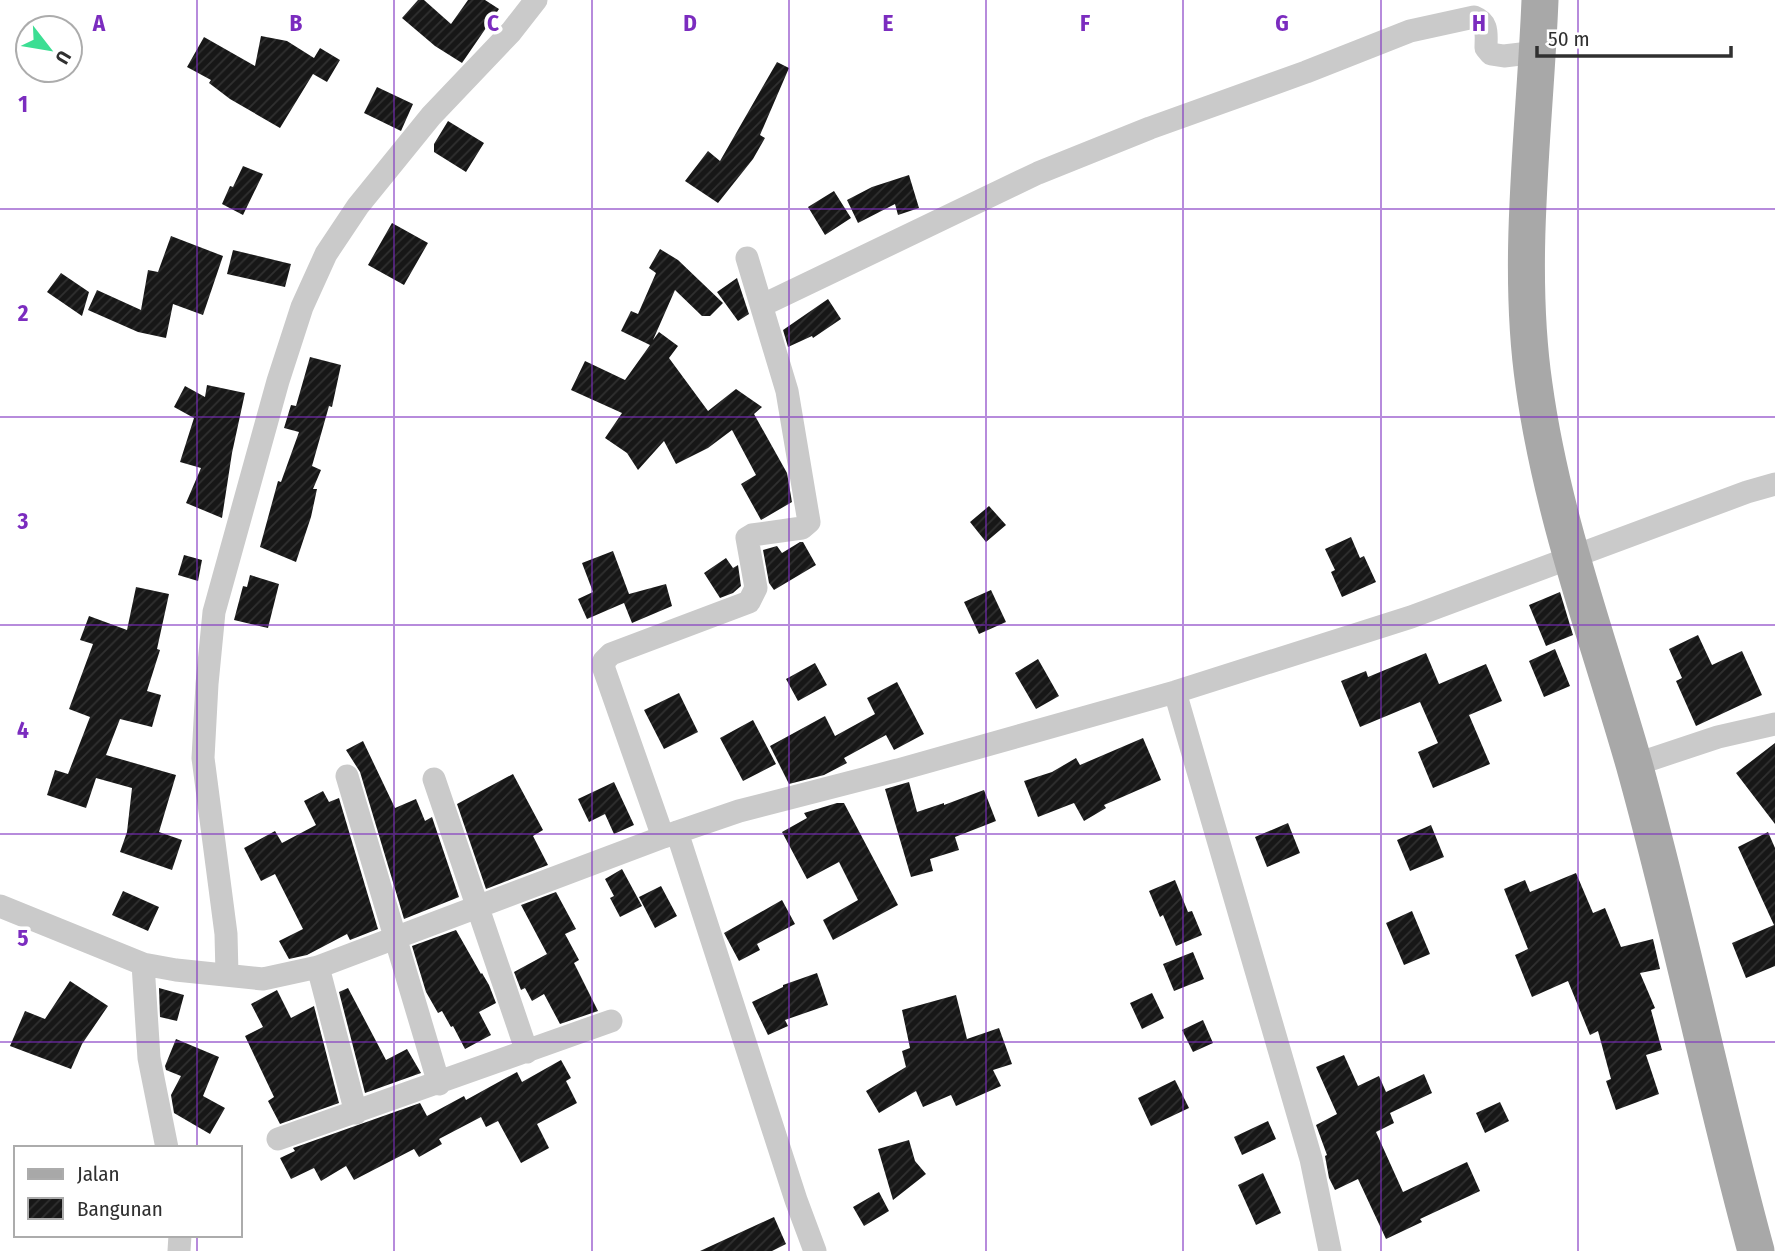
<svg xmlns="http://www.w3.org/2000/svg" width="1775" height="1251" viewBox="0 0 1775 1251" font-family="'Fira Sans Condensed',sans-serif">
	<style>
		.building { fill: url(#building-hatch) }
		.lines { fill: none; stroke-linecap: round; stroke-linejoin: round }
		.street { stroke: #cacaca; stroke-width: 23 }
		.primary { stroke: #a8a8a8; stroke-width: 37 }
		.grid { fill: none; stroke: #7b2cbf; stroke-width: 2; stroke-opacity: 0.55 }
		.grid-label { font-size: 23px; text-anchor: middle; font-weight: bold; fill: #7b2cbf; stroke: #fff; stroke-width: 7; stroke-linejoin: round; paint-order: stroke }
	</style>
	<defs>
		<pattern id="building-hatch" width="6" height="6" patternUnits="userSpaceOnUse" patternTransform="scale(1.75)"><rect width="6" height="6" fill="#171717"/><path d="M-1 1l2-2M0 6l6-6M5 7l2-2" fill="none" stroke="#303030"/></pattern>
	</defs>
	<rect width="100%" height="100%" fill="#fff"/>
	<path class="building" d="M418,0H424L451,24L468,0H485L499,9L462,63L435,46L402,18Z
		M261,36L287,41L314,58L320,48L340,60L327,82L313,74L280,128L230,99L209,83L211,80L187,67L204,37L255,66Z
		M777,62L789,68L760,135L765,138L753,159L718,203L685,181L708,151L720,161Z
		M377,87L413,104L401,131L364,113Z
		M448,121L484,143L466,172L434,152V144Z
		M243,166L263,174L243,215L222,204L230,186L233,187Z
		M909,175L919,208L898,215L895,204L858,223L847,200L872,187Z
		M834,191L851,218L825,235L808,207Z
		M392,223L428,243L404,285L368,265Z
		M171,236L223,256L203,315L173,304L166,338L138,332L88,310L97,290L141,310L148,270L158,272Z
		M660,249L678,260L723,303L710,316H702L675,290L653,340L659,332L678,346L669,358L708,411L736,389L762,407L754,414L787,473L792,502L761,520L741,484L756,475L732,430L708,448L676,464L664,441L638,470L627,453L605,438L622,413L571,390L585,361L625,380L650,345L621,331L631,311L638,314L656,273L649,268Z
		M233,250L291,264L285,287L227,274Z
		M61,273L89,292L82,316L47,292Z
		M737,278L749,314L738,321L717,292Z
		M828,299L841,319L813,338L812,336L788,347L783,330Z
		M310,357L341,365L332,407L329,406L312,466L321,470L313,489H317L311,517L296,562L260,547L278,481L281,482L299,432L284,428L291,405L296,406Z
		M207,385L245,393L232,453L222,518L186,503L201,468L180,462L194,418L174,407L185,386L205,397Z
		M989,506L1006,525L986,542L970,522Z
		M1351,537L1360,558L1364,556L1376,582L1342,597L1331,572L1335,570L1325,549Z
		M800,542H803L816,565L774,590L769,583L763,550L777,546L782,553Z
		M613,551L629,594L666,584L672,606L632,623L624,603L587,619L578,599L593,592L582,563Z
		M184,555L202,560L198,581L178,575Z
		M726,558L733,568L738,565L741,586L733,593L720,598L704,573Z
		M250,575L279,584L268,628L234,620L243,586L247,587Z
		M136,587L169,594L157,649L160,650L147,691L161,695L152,727L120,719L106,755L176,775L159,832L182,840L172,870L120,852L127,832L132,788L96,778L86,808L47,795L55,770L68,774L90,717L69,709L93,644L80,640L89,616L127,630Z
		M991,590L1006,622L979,634L964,602Z
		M1560,592L1573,635L1546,646L1529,605Z
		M1698,635L1712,665L1742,651L1762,695L1696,726L1676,681L1682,678L1669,649Z
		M1555,649L1570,686L1544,697L1529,661Z
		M1426,653L1439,684L1486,664L1502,701L1469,715L1490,764L1433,788L1418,752L1438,743L1420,702L1360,727L1341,681L1366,671L1368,677Z
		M1038,659L1059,696L1036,709L1015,673Z
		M815,663L827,685L798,701L786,679Z
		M897,682L924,734L894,750L886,735L844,758L847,763L824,775L789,784L770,746L825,716L835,736L875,714L867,698Z
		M679,693L698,732L664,749L644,710Z
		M753,720L776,764L743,781L720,738Z
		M1143,738L1161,780L1104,805L1106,808L1084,821L1074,803L1038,817L1024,781L1052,772L1076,758L1080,765Z
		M363,741L395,808L416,799L425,821L432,817L459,897L404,919L360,772L346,750Z
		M1775,743V824L1736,773Z
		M513,774L543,830L533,836L548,865L486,889L457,804Z
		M614,782L634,825L614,834L605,814L589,822L578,799Z
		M909,782L917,812L944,803V805L984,790L996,821L955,837L959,850L930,859L933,871L911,877L885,789Z
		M323,791L329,802L339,798L378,929L350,940L347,934L307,955L289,959L279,941L303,929L275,874L261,881L244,848L275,831L282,843L316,825L304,801Z
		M837,803H844L898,905L833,940L823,920L858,900L839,862L807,879L782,832L807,818L804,813Z
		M1288,823L1300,853L1267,867L1255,837Z
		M1431,825L1444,857L1410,871L1397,840Z
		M1768,832L1775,848V966L1746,978L1732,943L1774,925L1738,847Z
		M622,869L642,906L620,917L610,898L614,896L605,879Z
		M1576,873L1593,913L1605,908L1621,947L1653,939L1660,969L1640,973L1655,1008L1651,1010L1662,1050L1646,1055L1659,1094L1616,1110L1606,1081L1611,1079L1598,1031L1590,1035L1568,981L1532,997L1515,955L1528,949L1504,889L1525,880L1530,892Z
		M1175,880L1188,912L1192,911L1202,935L1176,946L1163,915L1160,917L1149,891Z
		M661,886L677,916L655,928L639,897Z
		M123,891L159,907L148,931L112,915Z
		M556,892L576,929L565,934L579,960L574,963L598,1011L560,1024L544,994L532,1001L525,988L521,990L514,972L547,954L521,905Z
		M782,900L795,924L757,944L760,950L739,961L724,933Z
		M1412,911L1430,954L1404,965L1386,923Z
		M456,930L481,974L482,973L489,985L496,1003L479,1012L491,1035L465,1049L453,1026L451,1027L442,1011L438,1013L426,992L412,946Z
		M1193,952L1204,979L1174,991L1163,964Z
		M817,973L828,1005L785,1020L788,1026L768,1035L752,1002L783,987V985Z
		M70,981L108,1006L82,1044L71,1069L10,1046L25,1011L45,1019Z
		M159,988L184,995L177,1021L160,1017Z
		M348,988L386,1060L407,1049L421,1073L365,1093L339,992Z
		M277,990L291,1018L314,1006L339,1103L280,1124L268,1101L274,1097L245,1036L263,1027L251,1004Z
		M1152,993L1164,1018L1142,1029L1130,1003Z
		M956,995L967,1039L999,1028L1012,1064L993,1070L1001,1086L956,1106L951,1095L923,1107L916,1091L879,1113L866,1091L906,1067L902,1051L910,1048L902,1010Z
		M1203,1020L1213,1043L1193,1052L1182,1030Z
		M176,1039L219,1057L203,1096L225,1108L210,1134L174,1113L171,1095L181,1076L166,1070L165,1066Z
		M1344,1055L1358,1086L1379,1076L1386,1092L1424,1074L1432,1093L1390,1113L1394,1123L1376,1132L1403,1192L1467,1162L1480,1191L1420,1219L1422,1222L1386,1239L1358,1179L1335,1190L1329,1178L1325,1156L1327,1155L1316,1125L1337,1114L1316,1067Z
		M561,1060L571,1078L566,1081L577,1103L537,1124L549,1148L521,1163L498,1121L486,1127L481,1117L439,1139L442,1144L419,1157L414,1149L354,1180L346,1166L321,1181L314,1168L291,1179L280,1158L295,1151L293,1148L420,1103L427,1116L464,1096L466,1100L517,1072L522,1082Z
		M1175,1080L1189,1108L1151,1126L1138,1098Z
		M1500,1102L1509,1121L1485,1133L1476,1113Z
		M1268,1121L1276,1139L1242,1155L1234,1137Z
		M909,1140L915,1161L926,1174L893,1200L878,1149Z
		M1263,1173L1281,1213L1256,1225L1238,1185Z
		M879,1192L889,1211L864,1226L853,1207Z
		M774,1217L786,1244L772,1251H700Z"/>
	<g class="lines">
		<path class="street" d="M763,305L1038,173L1150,128L1306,72L1410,31L1474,17C1489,23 1486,34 1486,48L1491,54L1504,56L1538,52
			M1175,692L1311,1159L1330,1251
			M1634,765L1718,737L1775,724
			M347,776L439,1084
			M434,779L527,1052
			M677,832L796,1200L815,1251
			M663,837L604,669V661L611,654L749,602L756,588L747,538L752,535L802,528L809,522L787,391L747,258
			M0,906L143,964L176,970L263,979L318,967L663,837L739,811L898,770L1175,692L1411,617L1747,492L1775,484
			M143,964L149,1058L167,1148
			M318,967L356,1113
			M227,974L226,934L203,758L207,684L214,612L278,381L302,307L326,254L358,206L431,116L511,32L536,0
			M278,1139L611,1021
			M179,1251L180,1235"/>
		<path class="primary" d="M1540,0C1535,126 1516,261 1534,385C1552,516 1598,638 1634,764C1679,925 1712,1090 1756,1251"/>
	</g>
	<path class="grid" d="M197,0V1148M394,0V1251M592,0V1251M789,0V1251M986,0V1251M1183,0V1251M1381,0V1251M1578,0V1251M0,209H1775M0,417H1775M0,625H1775M0,834H1775M0,1042H1775M197,1235V1251"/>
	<g class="grid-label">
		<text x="99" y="31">A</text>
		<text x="296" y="31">B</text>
		<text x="493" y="31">C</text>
		<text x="690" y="31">D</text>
		<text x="888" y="31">E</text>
		<text x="1085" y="31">F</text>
		<text x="1282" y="31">G</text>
		<text x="1479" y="31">H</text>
		<text x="23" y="112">1</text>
		<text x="23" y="321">2</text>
		<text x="23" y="529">3</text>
		<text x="23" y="738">4</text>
		<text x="23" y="946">5</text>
	</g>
	<rect x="14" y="1146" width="228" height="91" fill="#ffffff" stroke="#acacac" stroke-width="2"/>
	<rect x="28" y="1169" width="35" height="10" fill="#a8a8a8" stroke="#acacac" stroke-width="2"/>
	<text x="77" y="1181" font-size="21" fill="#303030">Jalan</text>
	<rect x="28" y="1198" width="35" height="21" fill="url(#building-hatch)" stroke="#acacac" stroke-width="2"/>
	<text x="77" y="1216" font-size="21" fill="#303030">Bangunan</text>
	<g transform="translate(49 49) rotate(121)"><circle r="33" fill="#ffffff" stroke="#acacac" stroke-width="2"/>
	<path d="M0-5L12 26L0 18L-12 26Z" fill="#3cde93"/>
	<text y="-10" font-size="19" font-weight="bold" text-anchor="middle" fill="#303030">U</text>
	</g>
	<path d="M1537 46v10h194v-10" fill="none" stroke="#303030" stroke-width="3.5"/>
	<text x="1548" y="46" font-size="21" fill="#303030" stroke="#ffffff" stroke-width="5" paint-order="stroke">50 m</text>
</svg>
